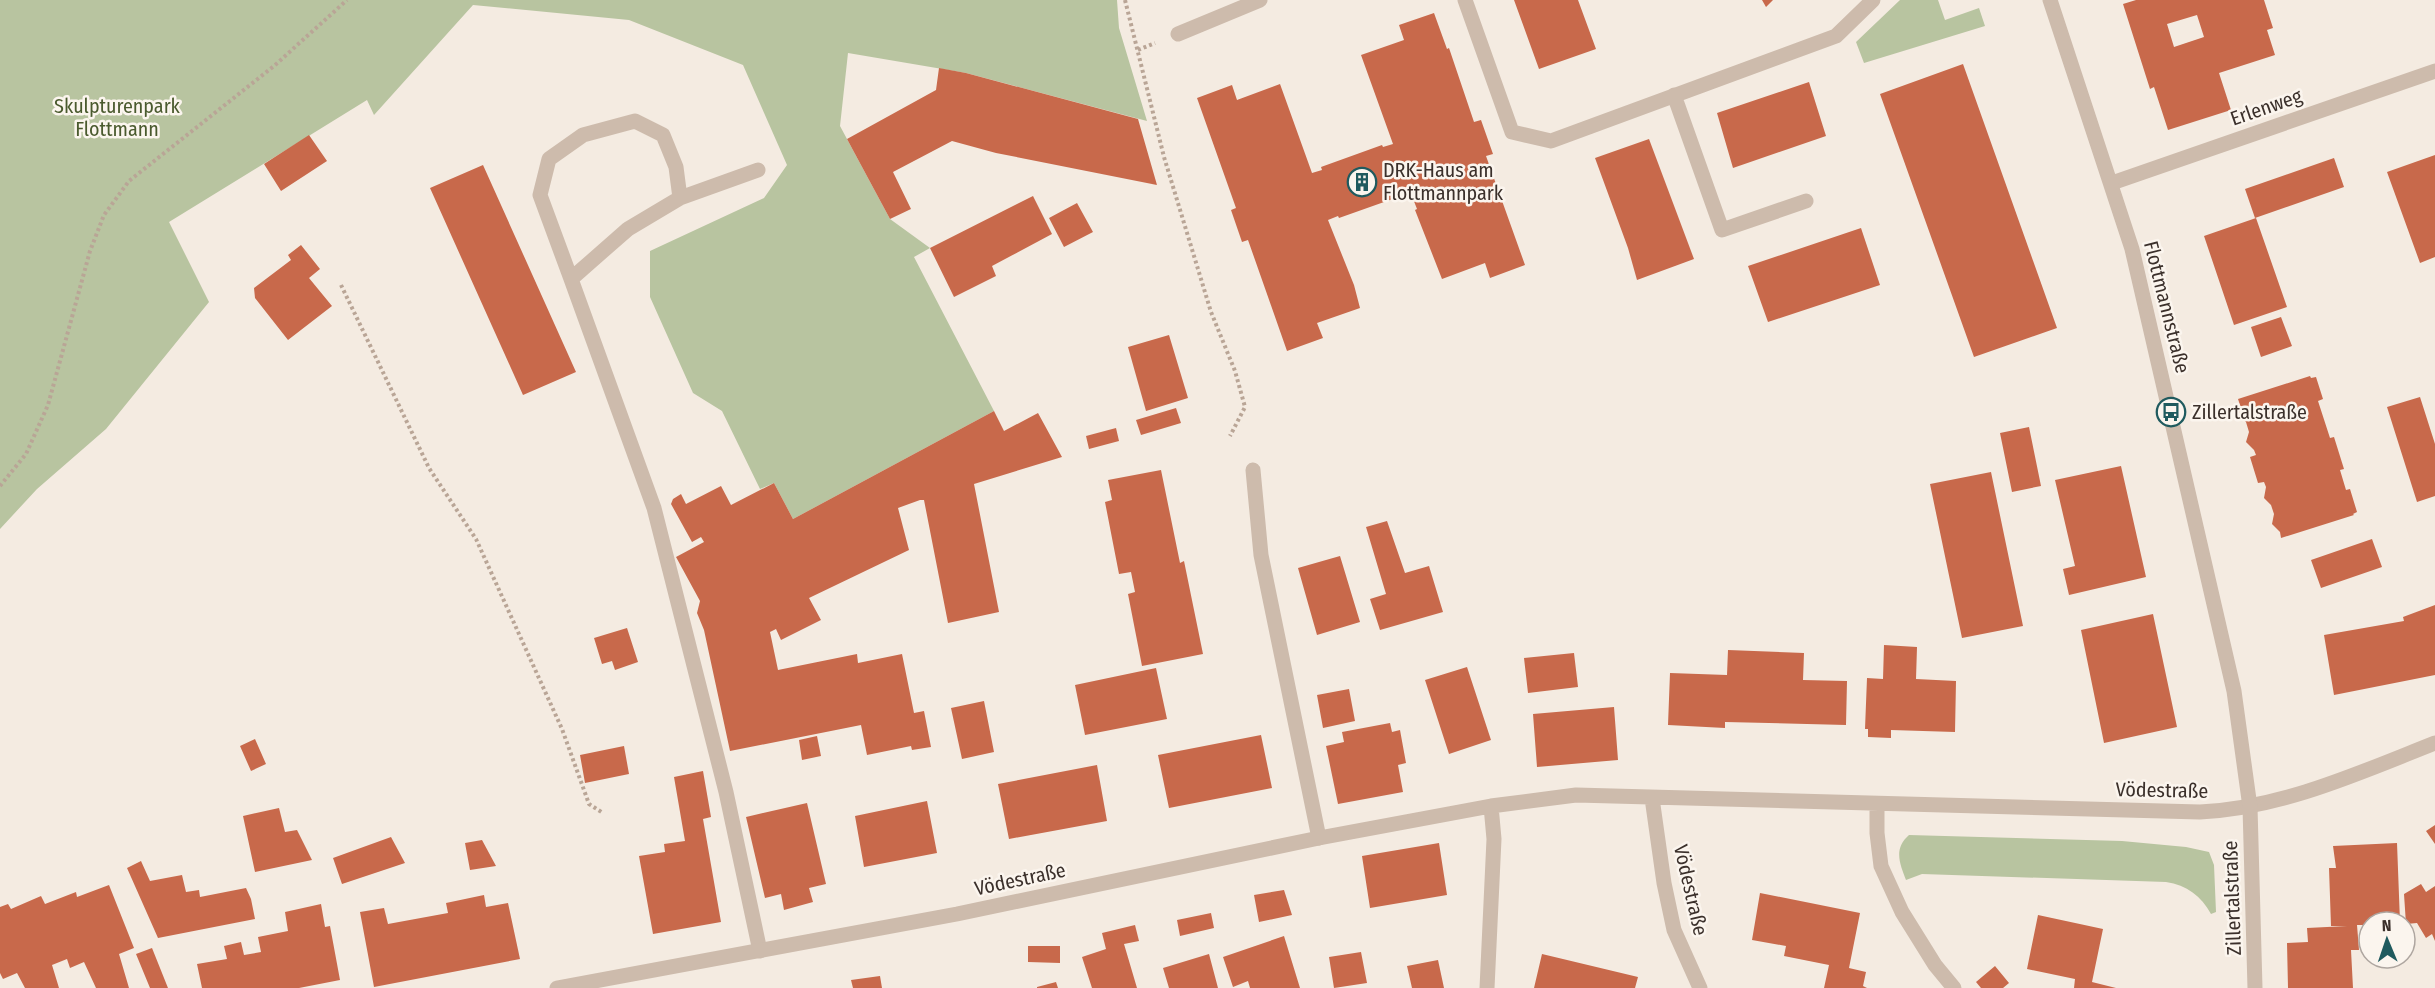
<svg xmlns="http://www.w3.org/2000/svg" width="2435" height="988" viewBox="0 0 2435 988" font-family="'Fira Sans Condensed',sans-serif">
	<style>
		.green { fill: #b8c4a0 }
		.building { fill: #c8694b; fill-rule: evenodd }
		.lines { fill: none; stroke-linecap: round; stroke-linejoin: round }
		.path { stroke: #b9a596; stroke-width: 4; stroke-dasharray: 3 3; stroke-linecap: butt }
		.service { stroke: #cdbbac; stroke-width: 15 }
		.minor { stroke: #cdbbac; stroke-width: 15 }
		.tertiary { stroke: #cdbbac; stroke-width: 15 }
		.labels { text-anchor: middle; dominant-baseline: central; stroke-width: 5; stroke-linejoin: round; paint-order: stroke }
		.park-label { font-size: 20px; fill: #4a5a2e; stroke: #fbf5ee }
		.street-label { font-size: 20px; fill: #3b302b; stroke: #fbf5ee }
		.poi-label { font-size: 20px; fill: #3b302b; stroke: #fbf5ee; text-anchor: start }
	</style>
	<rect width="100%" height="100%" fill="#f4ebe1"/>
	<path class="green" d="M0,0H1117L1119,28L1147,121L966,73L848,53L840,126L890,219L930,248L914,257L994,411L793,519L774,483L760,489L722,411L693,393L650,297V251L764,198L787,165L743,65L629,20L473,5L374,115L367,100L169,222L209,302L106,429L37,489L0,529Z
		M1900,0H1938L1945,20L1979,8L1985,26L1864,63L1856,42Z
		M1909,835L2122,841L2186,847L2209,852L2214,865L2216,912L2211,914C2201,896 2187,885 2166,882L1922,874L1906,880C1900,864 1893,849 1909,835Z"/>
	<path class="building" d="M1514,0H1578L1596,49L1539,69Z
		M1762,0H1773L1766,7Z
		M2136,0H2264L2273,28L2267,30L2275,55L2219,73L2231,110L2168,130L2154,87L2150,89L2123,4ZM2197,15L2204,37L2174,47L2167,24Z
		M1434,13L1447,49L1449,48L1474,122L1481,120L1493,154L1486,156L1525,265L1490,278L1485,263L1442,279L1415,210L1417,209L1410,191L1400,194L1401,196L1339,218L1338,216L1328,220L1354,285L1360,308L1317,323L1323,338L1287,351L1248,240L1242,242L1231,210L1236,208L1197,98L1232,85L1237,100L1280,84L1312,173L1322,170L1321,167L1382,145L1383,147L1393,144L1361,55L1404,40L1399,25Z
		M1963,64L2057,328L1974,357L1880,94Z
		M939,68L966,73L1138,119L1157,185L996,153L952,141L893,172L911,209L890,219L847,139L936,90Z
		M1809,82L1826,136L1733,168L1717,113Z
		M309,135L327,161L281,191L264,164Z
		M1649,139L1694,259L1637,280L1628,248L1595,158Z
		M2435,155V257L2420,263L2387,172Z
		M2334,158L2344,187L2255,218L2245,189Z
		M483,165L576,372L523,395L430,188Z
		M1033,196L1052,234L992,266L996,276L954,297L930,248Z
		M1077,203L1093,232L1064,247L1049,218Z
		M2256,218L2287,307L2234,325L2204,236Z
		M1861,228L1880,285L1768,322L1748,266Z
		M301,245L320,269L309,278L332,306L288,340L255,298L254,288L291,260L288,255Z
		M2281,317L2292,346L2261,357L2251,327Z
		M1169,335L1188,398L1146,411L1128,347Z
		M2310,376L2311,378L2316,377L2323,399L2318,401L2330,438L2334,437L2344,469L2340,470L2346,490L2350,489L2357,512L2353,514L2354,515L2281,538L2280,532L2272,524L2274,514L2271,505L2264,498L2266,487L2264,482L2258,483L2250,457L2256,455L2254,450L2246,442L2249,432L2246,422L2238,414L2240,405L2238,399Z
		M2420,397L2435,444V496L2417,502L2387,407Z
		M1176,408L1181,423L1141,435L1136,420Z
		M994,411L1004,431L1038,413L1062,457L974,484L999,612L948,623L924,500H920L898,508L909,550L809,598L821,620L781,640L776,629L770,632L778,670L857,654L858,663L902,654L914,713L924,711L931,747L912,750L911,746L867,755L861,725L730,751L704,630L697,613L700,601L676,557L704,542L701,537L692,542L671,504L673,499L681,494L686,504L721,486L731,505L774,483L793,519Z
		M2029,427L2041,486L2012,492L2000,433Z
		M1116,428L1119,441L1089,449L1086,436Z
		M2121,466L2146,577L2069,595L2063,569L2075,566L2055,480Z
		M1161,470L1180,563L1184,561L1203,654L1142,666L1128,594L1135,592L1131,572L1119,574L1105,502L1112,500L1108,480Z
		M1991,472L2023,626L1962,638L1930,484Z
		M1387,521L1405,573L1429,566L1443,612L1380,630L1370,599L1386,594L1366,527Z
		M2372,539L2382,567L2321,588L2311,560Z
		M1340,556L1360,622L1317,635L1298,568Z
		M2435,605V675L2334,695L2324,635L2404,621L2403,617Z
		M2153,614L2177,727L2104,743L2081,630Z
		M627,628L638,662L615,670L612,661L602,664L594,638Z
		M1884,645L1917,647L1916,679L1956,681L1955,732L1891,730V738L1868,737V729H1865L1867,678L1883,679Z
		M1728,650L1804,653L1803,680L1847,681L1846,725L1725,722V728L1668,725L1670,673L1727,675Z
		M1574,653L1578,687L1528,693L1524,658Z
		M1467,667L1491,740L1449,754L1425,680Z
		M1156,668L1167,719L1085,735L1075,685Z
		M1349,689L1355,721L1323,728L1317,695Z
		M984,701L994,752L962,759L951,708Z
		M1614,707L1618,760L1537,767L1533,714Z
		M1390,723L1392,732L1400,730L1406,763L1398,765L1403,792L1338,804L1326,746L1344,742L1342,732Z
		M1261,735L1272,788L1169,808L1158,755Z
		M817,736L821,756L802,760L799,740Z
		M255,739L266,764L251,771L240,746Z
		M624,746L629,774L585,783L580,755Z
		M1097,765L1107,821L1009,839L998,784Z
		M703,771L711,817L703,819L721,922L653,934L639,856L665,852L664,844L685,841L674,777Z
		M927,801L937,853L864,867L855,816Z
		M807,803L826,884L809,888L813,902L784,910L781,894L765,898L746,817Z
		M279,808L285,832L297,830L312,860L255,872L243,816Z
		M2435,825V844L2426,831Z
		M391,837L405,863L342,884L333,858Z
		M482,840L496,866L470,870L465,843Z
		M1439,843L1447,895L1370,908L1362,856Z
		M2397,843L2400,922H2369V925H2357L2359,950H2351L2353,988H2288L2287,943L2308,942L2307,928L2347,926H2331L2329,868H2336L2333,846Z
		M141,861L150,881L182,875L186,892L199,890L200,897L246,888L251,899L255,919L158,938L127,868Z
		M2421,884L2426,892L2435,886V941L2432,934L2426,938L2417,923L2406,924L2404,894Z
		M109,885L134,948L119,954L129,988H96L84,962L70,968L67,959L52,965L59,988H25L17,973L3,979L0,973V907L8,904L11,909L41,896L45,904L76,892L77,897Z
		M1284,890L1292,915L1259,922L1254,895Z
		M1760,893L1860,913L1849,968L1866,972L1863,986L1867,988H1824L1829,965L1784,956L1786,946L1752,940Z
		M484,895L486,907L508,903L520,959L374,987L360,912L384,908L388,924L448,913L446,903Z
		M321,904L325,927L330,926L340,980L299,988H202L197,964L227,959L224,946L241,942L244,955L261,952L258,937L288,931L285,912Z
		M1211,913L1214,928L1180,936L1177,920Z
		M2038,915L2103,929L2092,982L2116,988H2074L2075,979L2027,969Z
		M1135,925L1139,941L1124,944L1137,988H1092L1082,957L1106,949L1102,933Z
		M1284,936L1300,988H1250L1248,981L1233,987L1223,957Z
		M1028,946H1060V963L1028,962Z
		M152,948L168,988H150L136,954Z
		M1361,952L1367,983L1334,988L1329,957Z
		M1209,954L1218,988H1169L1163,968Z
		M1542,954L1638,977L1635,988H1534Z
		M1438,960L1444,988H1412L1407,966Z
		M1995,966L2009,983L2003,988H1981L1976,982Z
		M880,976L882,988H853L851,980Z
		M1056,982L1058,988H1037V987Z"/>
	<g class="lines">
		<path class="path" d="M1125,0L1164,157L1211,312L1235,371L1245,407L1230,436
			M1138,50L1155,43
			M341,285L429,468L476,539L562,729L589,804L603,813
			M0,486L26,454L48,405L90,251L104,215L129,181L274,66L347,0"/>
		<path class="service" d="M758,170L680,198L628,229L571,279L654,508L726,792L760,951
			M571,279L540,195L549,159L583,135L635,121L663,135L676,167L680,198
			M1253,470L1261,555L1319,838"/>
		<path class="minor" d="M1465,0L1512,132L1551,141L1836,36L1873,0
			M1178,34L1260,0
			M1674,95L1722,230L1806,201
			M2112,183L2435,71
			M1652,798L1664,883L1674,930L1700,988
			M1877,805V833L1881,866L1902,912L1935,965L1954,988
			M557,988L957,914L1319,838L1491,806L1576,795L2200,812C2282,808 2359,773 2435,743
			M1487,988L1494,839L1491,806"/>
		<path class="tertiary" d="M2050,0L2132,249L2234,691L2250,807L2255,988"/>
	</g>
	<defs>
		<g id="building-ring" transform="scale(1.5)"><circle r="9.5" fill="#fbf5ee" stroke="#1f5a5e" stroke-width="1.5"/><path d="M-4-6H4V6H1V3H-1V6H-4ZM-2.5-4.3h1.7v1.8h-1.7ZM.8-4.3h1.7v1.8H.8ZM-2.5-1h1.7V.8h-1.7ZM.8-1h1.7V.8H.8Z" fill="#1f5a5e"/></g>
		<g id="bus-ring" transform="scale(1.5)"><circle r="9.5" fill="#fbf5ee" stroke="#1f5a5e" stroke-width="1.5"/><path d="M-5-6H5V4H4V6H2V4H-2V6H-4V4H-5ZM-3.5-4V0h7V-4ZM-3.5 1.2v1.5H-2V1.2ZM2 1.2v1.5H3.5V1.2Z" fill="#1f5a5e"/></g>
	</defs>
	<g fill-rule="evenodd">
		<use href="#building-ring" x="1362" y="182"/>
		<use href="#bus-ring" x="2171" y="412"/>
	</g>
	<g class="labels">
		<g class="park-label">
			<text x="117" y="106">Skulpturenpark<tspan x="117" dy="23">Flottmann</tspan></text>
		</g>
		<g class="street-label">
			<text transform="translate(2266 107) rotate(-19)">Erlenweg</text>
			<text transform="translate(2167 307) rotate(76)">Flottmannstraße</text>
			<text transform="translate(2162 790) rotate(1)">Vödestraße</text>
			<text transform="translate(1020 879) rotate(-12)">Vödestraße</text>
			<text transform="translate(1691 890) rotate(77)">Vödestraße</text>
			<text transform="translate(2232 898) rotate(-92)">Zillertalstraße</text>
		</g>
		<g class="poi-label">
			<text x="1383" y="170">DRK-Haus am<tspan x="1383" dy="23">Flottmannpark</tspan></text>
			<text x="2192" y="412">Zillertalstraße</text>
		</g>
	</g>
	<g transform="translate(2387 940) rotate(358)"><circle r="28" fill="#fbf5ee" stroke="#aea6a0" stroke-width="1.5"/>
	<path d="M0-4.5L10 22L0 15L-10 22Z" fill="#1f5a5e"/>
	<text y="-9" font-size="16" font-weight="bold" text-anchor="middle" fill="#3b302b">N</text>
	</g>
</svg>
